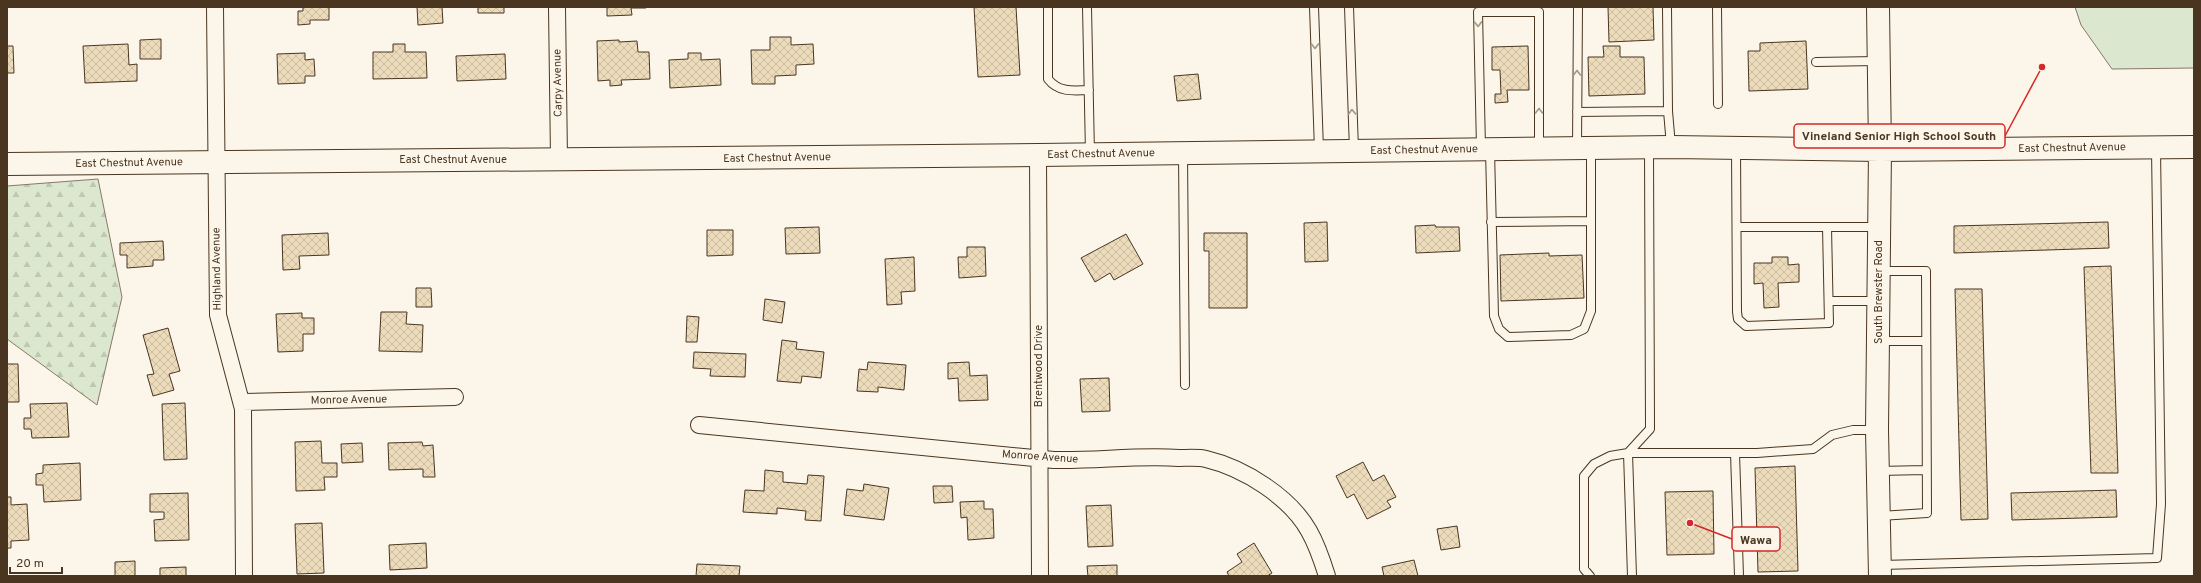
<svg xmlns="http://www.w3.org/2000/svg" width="2201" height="583" viewBox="0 0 2201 583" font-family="Overpass,sans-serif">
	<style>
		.forest { fill: url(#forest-firs); stroke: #887966 }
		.garden { fill: #dce7d0; stroke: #887966 }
		.building { fill: url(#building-cross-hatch); stroke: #4a3520 }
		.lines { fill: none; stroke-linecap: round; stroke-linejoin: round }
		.lane-casing { stroke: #4a3520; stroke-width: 10 }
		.street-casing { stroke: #4a3520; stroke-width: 18 }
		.secondary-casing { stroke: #4a3520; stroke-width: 24 }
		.lane { stroke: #fbf6e9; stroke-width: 8 }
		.street { stroke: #fbf6e9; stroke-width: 16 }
		.secondary { stroke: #fbf6e9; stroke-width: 22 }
		.oneway { stroke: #a29684 }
		.labels { text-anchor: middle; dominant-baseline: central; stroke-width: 3; stroke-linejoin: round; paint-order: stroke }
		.street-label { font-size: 11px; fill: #4a3520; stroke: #fbf6e9 }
		.leader { fill: none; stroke: #d62828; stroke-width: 1.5 }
		.callout-dot { fill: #d62828; stroke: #fbf6e9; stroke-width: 1.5 }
		.callout { fill: #fbf6e9; stroke: #d62828; stroke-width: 1.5 }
		.callout-label { font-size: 12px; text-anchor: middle; font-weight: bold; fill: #4a3520 }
	</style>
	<defs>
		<pattern id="forest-firs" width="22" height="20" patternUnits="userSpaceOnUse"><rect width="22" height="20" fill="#dce7d0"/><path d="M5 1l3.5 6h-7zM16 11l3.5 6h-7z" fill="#bec7b2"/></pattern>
		<pattern id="building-cross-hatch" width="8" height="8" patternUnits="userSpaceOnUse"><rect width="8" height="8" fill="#ecdcbc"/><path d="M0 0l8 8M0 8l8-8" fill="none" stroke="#ccbda1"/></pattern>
	</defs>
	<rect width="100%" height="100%" fill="#fbf6e9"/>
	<path class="forest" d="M98,179L122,297L97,405L7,339V186Z"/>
	<path class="garden" d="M2075,7H2194V68L2112,69L2081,25Z"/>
	<path class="building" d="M303,7H329V20H310V24L298,25V11H303Z
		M417,7H442L443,23L418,25Z
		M478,7H504V13H478Z
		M607,7H646V8H631L632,15L607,16Z
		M974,7H1016L1020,75L978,77Z
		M1608,7H1653L1654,40L1609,42Z
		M770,37H791V45L813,44L814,64L796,65V75L775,76V84H752L751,50H770Z
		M161,39V59H140V40Z
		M619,40V42L637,41L638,52H649L650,79L621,80L622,85L610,86V80L598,81L597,41Z
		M1806,41L1808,89L1749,91L1748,51H1760V43Z
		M128,44L129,65L137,64V81L85,83L83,46Z
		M393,44H405V52H426L427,78L373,79V52H393Z
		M7,46H13L14,73H7Z
		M1528,46L1529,90H1507L1508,102L1495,103V94H1501L1500,70H1492V47Z
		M1603,46H1620V57H1644L1645,94L1589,96L1588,57H1604Z
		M305,53V60L314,59L315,76H305V83L278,84L277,54Z
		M688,53H701V60L720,59L721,85L670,88L669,60L688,59Z
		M505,54L506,79L457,81L456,56Z
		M1198,74L1201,99L1177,101L1174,76Z
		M1327,222L1328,261L1305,262L1304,223Z
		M2108,222L2109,248L1954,253V226Z
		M1435,225L1436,227H1459L1460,251L1416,253L1415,226Z
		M819,227L820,253L786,254L785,228Z
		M707,230H733V255L707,256Z
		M328,233L329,255L299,256L300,269L283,270L282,235Z
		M1204,233H1247V308H1209V251H1204Z
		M1126,234L1143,264L1114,280L1110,273L1095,282L1081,258Z
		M163,241L164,260H153V266L127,268V255H120V243Z
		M967,247H985L986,276L959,278L958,257H967Z
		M1549,253V256L1582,255L1584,298L1501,301L1500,255Z
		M914,257L915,291L901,292L902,304L887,305L885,259Z
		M1772,257H1788V265L1799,264V282L1778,283L1779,307L1764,308L1763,283L1754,284V263H1772Z
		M2111,266L2118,473H2091L2084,267Z
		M416,288H431L432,307H416Z
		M1955,289H1982L1988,519L1961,520Z
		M765,299L785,302L782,323L763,320Z
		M381,312H407L406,324L423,325L422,352L379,351Z
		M302,313V318H314V334H303V351L278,352L276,314Z
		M687,316L699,317L697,342H686Z
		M168,328L180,371L169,374L174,390L153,396L147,375L154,374L143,335Z
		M782,340L797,342L796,349L824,352L821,378L802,376L801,383L777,381Z
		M694,352L746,354L745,377L710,376L711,369L693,368Z
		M868,362L906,365L904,390L878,387V392L857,391L859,369L867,370Z
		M969,362L970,376L987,375L988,400L959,401L958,378L948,379V363Z
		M7,364H18L19,402H7Z
		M1109,378L1110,411L1082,412L1080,379Z
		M67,403L69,437L32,438L31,429H24V418H31L30,404Z
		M185,403L187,459L164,460L162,404Z
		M321,441L322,463H337V477H324L325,490L296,491L295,442Z
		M422,442L423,446L433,445L435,477H423V469L389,470L388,443Z
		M362,443L363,462L342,463L341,444Z
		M1363,462L1373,481L1384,475L1396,497L1387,501L1391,507L1367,519L1354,494L1347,498L1336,476Z
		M80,463L81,500L44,502L43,485H36V474L43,473V465Z
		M1795,466L1798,571L1758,572L1755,468Z
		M765,470L783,472V482L807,484L808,475L824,476L821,521L805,520L806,511L777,508V514L743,512L745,490L764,491Z
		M864,484L889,488L884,520L844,515L847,489L863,491Z
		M933,486H952L953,502L934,503Z
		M2116,490L2117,517L2012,520L2011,493Z
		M1713,491L1714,554L1667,555L1665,492Z
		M188,493L189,540L155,541L154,520L164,519V512H150V494Z
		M7,497H11V505L27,504L29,540L11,541V548H7Z
		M984,501V509H993L994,538L968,540L967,517L961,518L960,502Z
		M1111,505L1113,546L1088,547L1086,506Z
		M322,523L324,573L297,574L295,524Z
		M1457,526L1460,547L1441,550L1437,529Z
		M426,543L427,568L390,570L389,545Z
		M1254,543L1272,573L1267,576H1229L1227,572L1242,562L1237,554Z
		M1414,560L1418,576H1384L1382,567Z
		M135,561V576H115V562Z
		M697,564L740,566L739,576H696Z
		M1117,565V576H1088L1087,566Z
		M186,567V576H160V568Z"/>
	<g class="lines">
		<g class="lane-casing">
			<path id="lane" d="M1048,7V79C1058,92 1072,91 1089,90
				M1087,7L1090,154
				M1314,7L1319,150
				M1349,7L1354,150
				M1667,7L1668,111L1671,146
				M1717,7L1718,104
				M1816,62L1877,61
				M1577,112L1668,111
				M1577,147L1578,7
				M1481,148L1478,12H1539V147
				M1736,149L1737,312L1738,319L1746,326L1829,323L1827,227H1738
				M1490,150L1494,316L1499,329L1508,337L1571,335L1584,329L1591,311V150
				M1183,153L1185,385
				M1491,222L1591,221
				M1827,227H1878
				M1879,271H1926L1927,513L1880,516
				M1829,301H1878
				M1879,341H1926
				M1735,453L1739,576
				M1878,471L1925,470
				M1881,565L2157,558L2161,504L2156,149
				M1590,576L1584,569V476L1594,464L1610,456L1628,453H1757L1813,449L1832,435L1853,430H1877
				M1632,576L1628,453L1650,429L1649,149"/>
		</g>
		<g class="street-casing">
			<path id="street" d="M215,7L218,315L243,409L244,576
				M557,7L559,159
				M1038,155L1040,576
				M242,402L455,397
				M699,425L1054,460C1096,461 1138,455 1179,458C1188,458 1198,457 1206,459C1244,468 1290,497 1309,531C1317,545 1322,560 1327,576"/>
		</g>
		<g class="secondary-casing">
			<path id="secondary" d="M1878,7L1880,150L1877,430L1880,576
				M7,164L1038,155L1671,147L1880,150L2194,147"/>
		</g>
		<use href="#lane" class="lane"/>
		<use href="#street" class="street"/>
		<use href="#secondary" class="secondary"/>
	</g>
	<defs><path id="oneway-chevron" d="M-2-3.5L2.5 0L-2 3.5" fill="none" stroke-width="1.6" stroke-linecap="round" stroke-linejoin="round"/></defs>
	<g class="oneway">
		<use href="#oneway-chevron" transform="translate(1478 24) rotate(89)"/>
		<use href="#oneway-chevron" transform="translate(1315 46) rotate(89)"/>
		<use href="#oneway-chevron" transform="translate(1577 73) rotate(-90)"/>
		<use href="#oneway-chevron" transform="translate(1539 111) rotate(-90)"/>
		<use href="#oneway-chevron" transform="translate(1352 112) rotate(-92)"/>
	</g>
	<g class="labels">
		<g class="street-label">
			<text transform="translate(558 83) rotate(-91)">Carpy Avenue</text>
			<text transform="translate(2072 148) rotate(-1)">East Chestnut Avenue</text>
			<text transform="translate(1424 150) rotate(-1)">East Chestnut Avenue</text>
			<text transform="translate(1101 154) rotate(-1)">East Chestnut Avenue</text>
			<text transform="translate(777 158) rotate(-1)">East Chestnut Avenue</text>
			<text x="453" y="160">East Chestnut Avenue</text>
			<text transform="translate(129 163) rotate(-1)">East Chestnut Avenue</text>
			<text transform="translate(217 269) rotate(-91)">Highland Avenue</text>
			<text transform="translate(1879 292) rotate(-90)">South Brewster Road</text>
			<text transform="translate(1039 366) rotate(-90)">Brentwood Drive</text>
			<text transform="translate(349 400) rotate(-1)">Monroe Avenue</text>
			<text transform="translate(1040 457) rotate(4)">Monroe Avenue</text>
		</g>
	</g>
	<path class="leader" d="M2042 67L2005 136M1690 523L1732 539"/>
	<g class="callout-dot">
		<circle cx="2042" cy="67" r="4"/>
		<circle cx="1690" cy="523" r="4"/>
	</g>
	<g class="callout">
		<rect x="1794" y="124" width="211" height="24" rx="4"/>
		<rect x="1732" y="527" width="48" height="24" rx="4"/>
	</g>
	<g class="callout-label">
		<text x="1899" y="140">Vineland Senior High School South</text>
		<text x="1756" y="544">Wawa</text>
	</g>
	<rect width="2201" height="583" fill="none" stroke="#4a3520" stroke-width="16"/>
	<path d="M10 567v6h52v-6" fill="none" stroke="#4a3520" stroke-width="2"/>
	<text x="16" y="567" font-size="12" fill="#4a3520" stroke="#fbf6e9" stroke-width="3" paint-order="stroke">20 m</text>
</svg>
